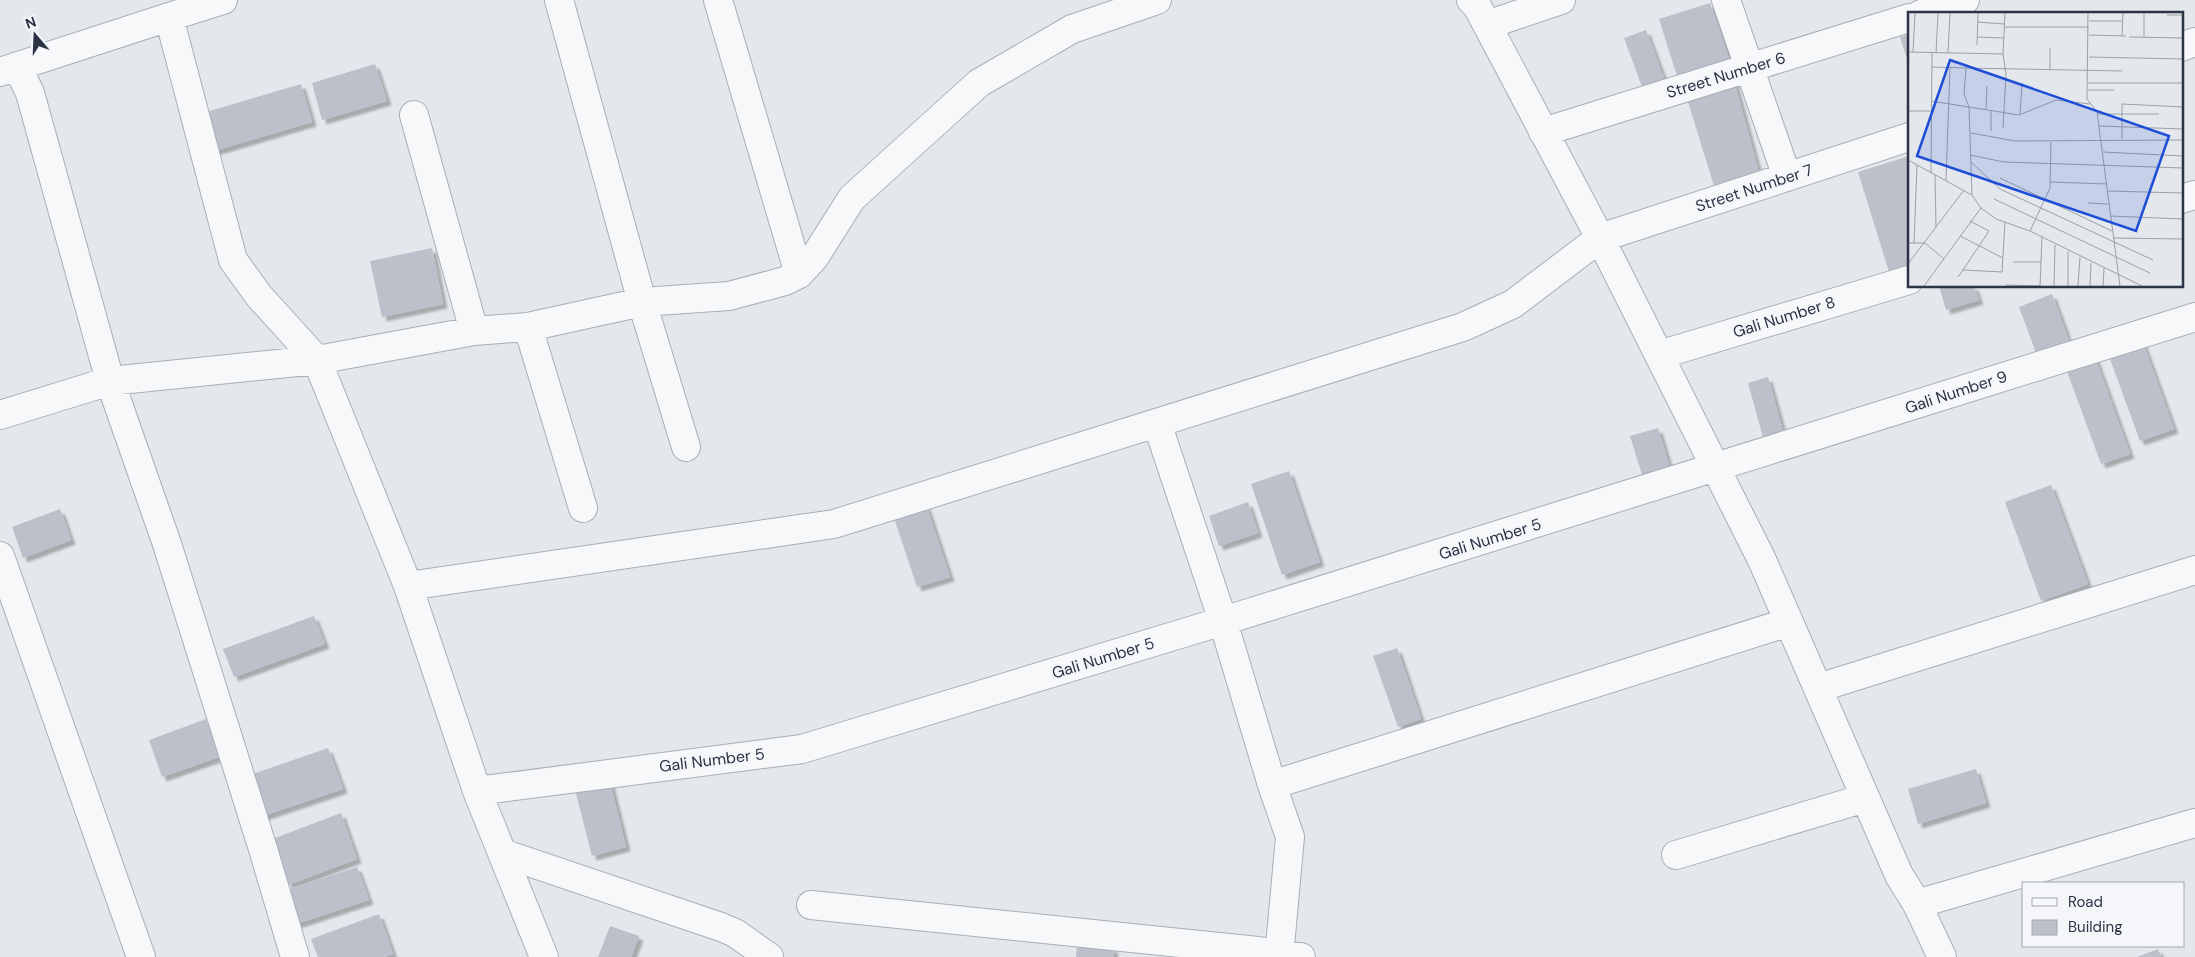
<svg xmlns="http://www.w3.org/2000/svg" width="2195" height="957" viewBox="0 0 2195 957" font-family="'DM Sans',sans-serif">
	<style>
		.building { fill: #bbc0ca; filter: url(#shadow) }
		.lines { fill: none; stroke-linecap: round; stroke-linejoin: round }
		.street-casing { stroke: #a9aeb7; stroke-width: 30 }
		.street { stroke: #f7f8fa; stroke-width: 28 }
		.labels { text-anchor: middle; dominant-baseline: central; stroke-width: 4.5; stroke-linejoin: round; paint-order: stroke }
		.street-label { font-size: 16px; fill: #2b3445; stroke: #f4f6f9 }
		.inset-road { fill: none; stroke: #9a9fa9; stroke-width: 1 }
		.view { fill: #1d4ed8; fill-opacity: 0.15; stroke: #1d4ed8; stroke-width: 2.5 }
		.inset-edge { fill: none; stroke: #2b3445; stroke-width: 2.5 }
	</style>
	<defs>
		<filter id="shadow"><feDropShadow dx="4.5" dy="4.5" stdDeviation="1" flood-color="#0004"/></filter>
	</defs>
	<rect width="100%" height="100%" fill="#e4e7ec"/>
	<path class="building" d="M1710,3L1729,59L1677,76L1659,19Z
		M1646,30L1664,79L1642,87L1624,38Z
		M1909,34V62H1908L1900,37Z
		M375,64L387,101L322,120L312,83Z
		M1733,77L1759,173L1714,186L1685,92Z
		M301,84L312,122L214,151L203,113Z
		M1909,156V269L1890,275L1858,172Z
		M432,248L443,304L382,317L370,261Z
		M1939,286H1974L1979,300L1946,310Z
		M2052,294L2069,341L2036,353L2019,307Z
		M2140,335L2174,429L2140,441L2106,348Z
		M2093,352L2130,454L2101,464L2064,363Z
		M1768,377L1784,435L1764,441L1748,383Z
		M1658,428L1670,469L1643,478L1630,436Z
		M1289,471L1320,562L1282,575L1251,484Z
		M2051,485L2088,584L2041,601L2005,502Z
		M1248,502L1258,533L1219,546L1209,516Z
		M926,505L950,577L917,587L893,515Z
		M60,509L71,540L23,558L12,527Z
		M314,616L325,644L234,677L223,649Z
		M1397,648L1421,719L1398,727L1373,656Z
		M206,719L219,757L162,777L149,740Z
		M328,748L343,789L260,817L247,776Z
		M1976,769L1986,803L1918,824L1908,789Z
		M609,778L626,847L592,856L574,786Z
		M341,813L357,859L288,885L270,840Z
		M357,867L369,900L296,924L284,891Z
		M379,914L393,954L384,957H318L311,939Z
		M610,926L639,936L631,957H598Z
		M1077,944L1114,948L1113,957H1076Z
		M2158,949L2161,957H2137Z"/>
	<g class="lines">
		<g class="street-casing">
			<path id="street" d="M223,0L169,17L233,260L259,296L317,360L408,586L477,791L544,957
				M559,0L642,302L686,447
				M718,0L799,274
				M1471,0L1477,6L1600,238L1762,560L1899,875L1917,904L1942,957
				M1726,0L1787,177
				M1921,14L1965,0
				M1487,25L1561,0
				M2181,47L2195,42
				M17,66L30,93L110,381L167,544L263,849L295,957
				M0,72L169,17
				M414,115L474,331
				M1543,132L1909,18
				M2181,199L2195,195
				M528,327L583,508
				M1659,355L1909,280
				M0,415L110,381L317,360L474,331L528,327L642,302L729,296L785,281L799,274L814,258L852,198L979,83L1072,29L1157,0
				M1157,423L1223,621L1272,785L1290,837L1279,957
				M0,556L141,957
				M408,586L834,524L1463,327L1513,304L1600,238L1909,137
				M1818,688L2195,570
				M1272,785L1789,622
				M477,791L802,749L1223,621L2195,317
				M502,853L721,927L735,933L769,957
				M1676,855L1865,798
				M1917,904L2195,823
				M811,905L1258,951L1301,957"/>
		</g>
		<use href="#street" class="street"/>
	</g>
	<g class="labels">
		<g class="street-label">
			<text transform="translate(1726 75) rotate(-17)">Street Number 6</text>
			<text transform="translate(1754 188) rotate(-18)">Street Number 7</text>
			<text transform="translate(1784 317) rotate(-17)">Gali Number 8</text>
			<text transform="translate(1956 392) rotate(-18)">Gali Number 9</text>
			<text transform="translate(1490 539) rotate(-17)">Gali Number 5</text>
			<text transform="translate(1103 658) rotate(-17)">Gali Number 5</text>
			<text transform="translate(712 760) rotate(-7)">Gali Number 5</text>
		</g>
	</g>
	<g transform="translate(1908 12)">
		<rect width="275" height="275" fill="#e4e7ec"/>
		<path class="inset-road" d="M180,1L179,87L189,100L212,274M259,3H275M181,9H214M69,10L96,12M96,15H181M181,23L218,24M214,24L215,1M69,25L96,26M221,25L275,26M236,25V1M69,33L70,1M142,36V58M0,40L95,42L98,62L95,116M5,40L7,1M28,41L30,1M40,41L42,1M95,42L97,1M181,45L275,47M24,55L58,56M180,71H275M180,78H206M23,89L111,103L148,88L182,92M78,97L79,74M0,99H23M189,102H251M112,103L114,71M191,114L275,117M83,119V99M63,121L107,129L275,128M214,127V92L275,95M195,140L275,144M62,143L96,150L275,156M0,148L64,183L73,196M63,150L92,177L245,248M23,161L24,41M27,163L28,215M92,166L204,219M38,168L42,55M142,170L199,172M200,179L275,181M64,183L61,95L56,82L58,56L214,59M86,187L242,261M180,191L200,192M202,204L275,207M122,219L142,176L143,130M52,224L95,246M205,226L275,227M0,231H17L36,247M6,231L9,153M105,250H133L134,225M0,252L56,178M55,258L81,219L62,209M50,265L55,258L94,260L97,210M98,273L132,274M16,274L73,196L88,207L122,219L234,274M132,274L133,250M146,274L147,233M160,274V239M170,274L172,245M182,274L183,251M195,274L196,256"/>
		<path class="view" d="M42,48L261,124L228,219L9,144Z"/>
		<rect width="275" height="275" class="inset-edge"/>
	</g>
	<rect x="2022" y="882" width="162" height="65" fill="#f4f6f9" stroke="#a4a8b1"/>
	<rect x="2032" y="898" width="25" height="8" fill="#f7f8fa" stroke="#a4a8b1"/>
	<text x="2068" y="907" font-size="15" fill="#2b3445">Road</text>
	<rect x="2032" y="920" width="25" height="15" fill="#bbc0ca" stroke="#a4a8b1"/>
	<text x="2068" y="932" font-size="15" fill="#2b3445">Building</text>
	<g transform="translate(35 35) rotate(341)" stroke="#f4f6f9" stroke-width="4" paint-order="stroke">
	<path d="M0-4L9 19L0 12L-9 19Z" fill="#2b3445"/>
	<text y="-8" font-size="14" font-weight="bold" text-anchor="middle" fill="#2b3445">N</text>
	</g>
</svg>
